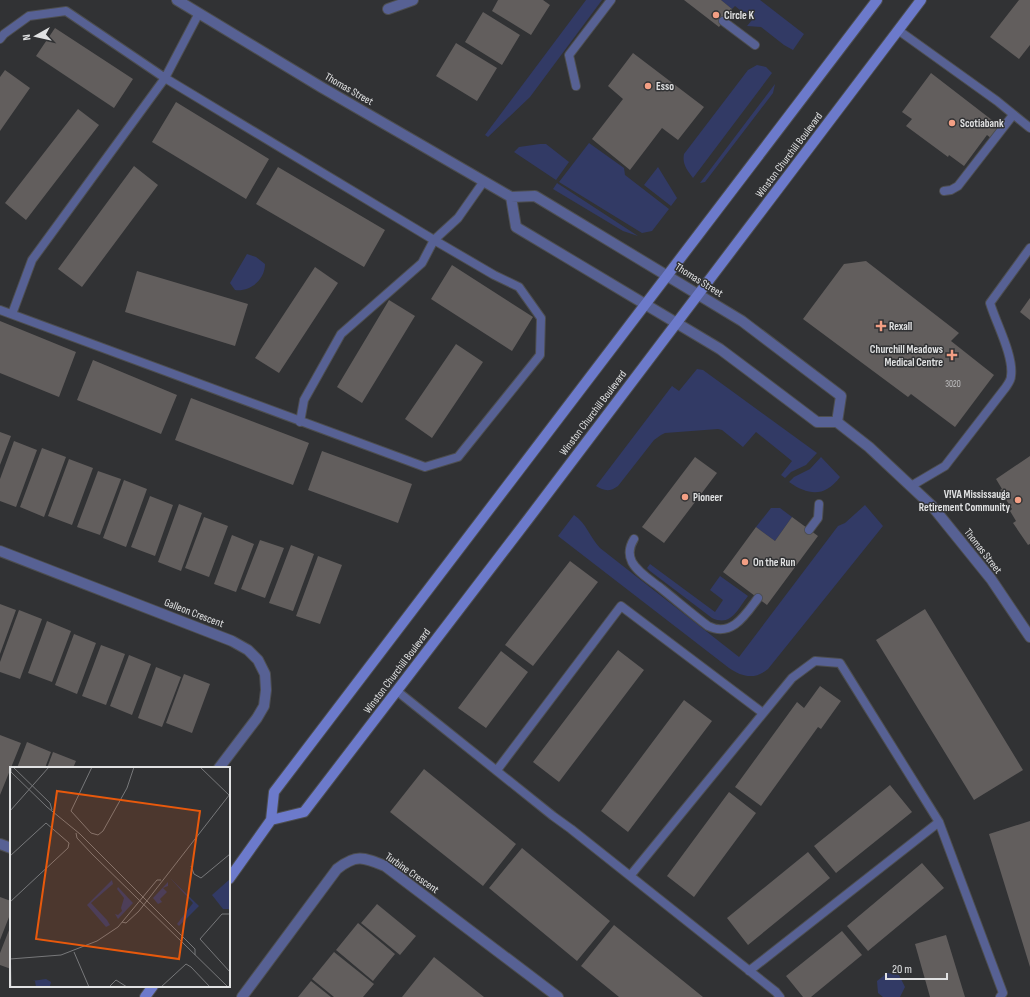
<svg xmlns="http://www.w3.org/2000/svg" width="1030" height="997" viewBox="0 0 1030 997" font-family="'Sofia Sans Condensed',sans-serif">
	<style>
		.green { fill: #323a65 }
		.building { fill: #625e5d }
		.lines { fill: none; stroke-linecap: round; stroke-linejoin: round }
		.service-casing { stroke: #4d4e50; stroke-width: 10 }
		.minor-casing { stroke: #4d4e50; stroke-width: 12 }
		.tertiary-casing { stroke: #4d4e50; stroke-width: 12 }
		.secondary-casing { stroke: #4d4e50; stroke-width: 12 }
		.service { stroke: #576194; stroke-width: 8 }
		.minor { stroke: #576194; stroke-width: 10 }
		.tertiary { stroke: #576194; stroke-width: 10 }
		.secondary { stroke: #6c7acb; stroke-width: 10 }
		.poi-dot { fill: #f39f84; stroke: #313234; stroke-width: 1.5 }
		.labels { text-anchor: middle; dominant-baseline: central; stroke-width: 3; stroke-linejoin: round; paint-order: stroke }
		.number-label { font-size: 9px; fill: #c1c1c2 }
		.poi-label { font-size: 11px; font-weight: bold; fill: #e1e2e3; stroke: #313234; text-anchor: start }
		.street-label { font-size: 11px; fill: #e1e2e3; stroke: #313234 }
		.inset-road { fill: none; stroke: #77787a; stroke-width: 1 }
		.view { fill: #e8590c; fill-opacity: 0.15; stroke: #e8590c; stroke-width: 2 }
		.inset-edge { fill: none; stroke: #e1e2e3; stroke-width: 2 }
	</style>
	<rect width="100%" height="100%" fill="#313234"/>
	<path class="green" d="M586,0H602L530,97L488,137L485,135Z
		M721,0H760L804,34L793,50L784,45L761,27L747,26L752,20L735,6L732,9Z
		M757,65L766,67L772,73L693,178C687,170 682,164 684,154L748,70Z
		M775,84L773,93L705,182L700,183Z
		M589,143L624,168L625,175L669,209L652,231L642,233L559,182Z
		M540,144H546L569,162L556,180L514,152L519,147Z
		M658,167L677,198L671,206L644,185Z
		M557,183L638,236L623,231L553,189Z
		M247,254L256,257L265,264C265,280 250,292 235,290L230,283Z
		M697,369L703,370L817,453L806,465L791,472L785,478L781,475L792,461L756,432L743,447L722,430L718,429L665,433L661,435L654,440L618,486C610,492 604,491 596,486L672,386L679,391Z
		M821,457L840,477C825,497 809,496 789,482L794,477L810,469Z
		M865,505L883,526L768,669C755,680 742,677 729,668L558,536L574,515C587,524 589,536 600,548L739,657L838,526L845,523Z
		M771,508H780L792,517L775,541L756,527Z
		M650,564L715,612L723,600L710,590L720,576L748,596C737,610 731,627 712,618L650,571L647,568Z
		M887,973L899,975L905,987L900,997H883L878,993L877,981Z"/>
	<path class="building" d="M498,0H543L550,5L531,35L492,11Z
		M684,0H721L732,9L719,27Z
		M1019,0H1030V45L1019,59L990,37Z
		M483,12L520,35L502,65L465,42Z
		M55,28L133,79L114,108L36,56Z
		M456,43L497,68L477,101L436,76Z
		M633,53L704,107L678,140L662,128L630,170L592,139L623,99L608,86Z
		M5,70L30,88L0,131V77Z
		M931,73L1001,127L992,139L987,135L964,166L949,155L948,157L906,126L912,119L902,112Z
		M176,102L269,159L246,199L152,142Z
		M78,109L99,125L26,220L5,203Z
		M134,166L158,185L82,287L58,269Z
		M278,167L385,230L364,267L256,204Z
		M866,261L959,333L951,341L994,375L955,427L911,394L908,397L803,319L844,264Z
		M452,265L533,317L512,351L431,299Z
		M315,267L338,283L279,373L255,358Z
		M137,271L248,304L235,346L125,312Z
		M1030,298V320L1020,312Z
		M389,300L415,316L362,403L337,387Z
		M0,321L76,352L59,397L0,373Z
		M456,344L483,362L432,438L405,419Z
		M93,360L177,395L161,434L77,400Z
		M191,398L309,443L293,485L175,440Z
		M0,432L11,436L0,465Z
		M14,441L37,450L16,507L0,501V479Z
		M42,448L66,457L44,517L20,507Z
		M322,451L412,484L398,523L308,490Z
		M1030,456V544L1028,545L1013,523L1016,521L1010,511L1012,509L1000,490L1002,489L996,479Z
		M695,457L717,473L664,543L642,527Z
		M69,459L93,468L72,525L48,516Z
		M98,471L121,479L100,535L77,527Z
		M124,480L147,489L126,547L103,538Z
		M150,496L173,505L155,556L131,547Z
		M179,504L202,513L181,571L158,562Z
		M204,517L228,526L209,577L185,568Z
		M792,517L818,536L767,605L723,572L756,527L775,541Z
		M232,535L254,544L236,592L214,584Z
		M260,540L284,548L265,598L241,589Z
		M291,545L314,554L293,611L269,603Z
		M318,556L342,565L320,624L296,616Z
		M570,561L598,582L533,666L505,645Z
		M0,604L16,610L0,654Z
		M925,609L1023,770L974,800L876,640Z
		M19,610L42,619L20,679L0,672V662Z
		M47,621L71,631L52,682L28,673Z
		M74,634L96,643L77,694L55,685Z
		M101,645L125,654L106,705L82,696Z
		M618,650L644,670L559,782L533,762Z
		M501,651L528,672L486,728L458,708Z
		M129,655L151,664L132,715L110,706Z
		M156,667L181,677L162,727L138,718Z
		M184,674L210,684L192,733L166,723Z
		M820,686L841,701L821,729L818,727L761,806L735,787L797,702L804,708Z
		M684,700L712,721L628,832L601,811Z
		M0,735L21,743L0,795Z
		M27,742L51,752L45,768H17Z
		M53,752L76,761L73,768H47Z
		M424,769L516,844L483,886L390,812Z
		M890,785L912,812L836,873L814,846Z
		M729,792L756,813L694,897L667,876Z
		M1030,821V967L989,834Z
		M522,848L610,921L577,961L489,888Z
		M808,852L830,878L748,945L727,918Z
		M922,863L944,888L868,951L847,926Z
		M0,897L11,901V912L0,940Z
		M377,904L416,936L400,955L361,923Z
		M358,923L395,954L373,981L336,950Z
		M11,925V969L0,965V953Z
		M614,925L703,997H619L581,966Z
		M842,931L862,955L811,997H803L786,976Z
		M946,935L965,997H930L915,944Z
		M334,952L374,984L363,997H334L312,979Z
		M434,957L484,997H402Z
		M311,981L331,997H298Z"/>
	<g class="lines">
		<g class="service-casing">
			<path id="service" d="M723,21L755,45
				M898,30L997,101L1030,128
				M0,39L4,34L29,16L66,11L165,78L434,240L494,275L519,287L541,318L540,355L458,457L425,467L0,310
				M576,86L569,55L611,0
				M944,191L951,190L958,186L1013,115
				M12,314L32,260L165,78L199,13
				M300,422L304,400L341,334L422,263L434,240L458,218L484,181
				M911,486L945,466L1006,387C1008,384 1011,380 1011,376C1014,356 996,323 990,303L1030,248
				M809,530L818,518L819,504
				M634,539C629,547 628,554 632,562C638,573 652,581 662,589C677,601 692,614 708,626C732,638 746,614 758,598
				M397,691L553,816L571,829L776,992L780,997
				M497,770L621,606L763,713
				M630,876L792,678L815,661L840,663L939,822L1003,993L1000,997
				M749,971L939,822"/>
		</g>
		<g class="minor-casing">
			<path id="minor" d="M388,9L413,0
				M0,551L232,641L248,650L258,660L265,674L266,690L264,706L257,718L219,768
				M0,844L11,848
				M242,997L337,869C356,854 363,857 385,866L558,997"/>
		</g>
		<g class="tertiary-casing">
			<path id="tertiary" d="M177,0L321,87L511,197L535,196L742,321L841,396L837,422
				M511,197L516,227L720,349L817,422H837L869,447L932,506L991,579L1030,637"/>
		</g>
		<g class="secondary-casing">
			<path id="secondary" d="M271,820L304,812L529,518L921,0
				M229,879L271,820L274,792L877,0
				M145,997L153,986"/>
		</g>
		<use href="#service" class="service"/>
		<use href="#minor" class="minor"/>
		<use href="#tertiary" class="tertiary"/>
		<use href="#secondary" class="secondary"/>
	</g>
	<g class="poi-dot">
		<circle cx="716" cy="15" r="4"/>
		<circle cx="648" cy="86" r="4"/>
		<circle cx="952" cy="123" r="4"/>
		<path d="M879 320h4v4h4v4h-4v4h-4v-4h-4v-4h4z"/>
		<path d="M950 349h4v4h4v4h-4v4h-4v-4h-4v-4h4z"/>
		<circle cx="685" cy="497" r="4"/>
		<circle cx="1018" cy="500" r="4"/>
		<circle cx="745" cy="562" r="4"/>
	</g>
	<g class="labels">
		<g class="number-label">
			<text x="953" y="384">3020</text>
		</g>
		<g class="poi-label">
			<text x="724" y="15">Circle K</text>
			<text x="656" y="86">Esso</text>
			<text x="960" y="123">Scotiabank</text>
			<text x="889" y="326">Rexall</text>
			<text x="943" y="349" text-anchor="end">Churchill Meadows<tspan x="943" dy="13">Medical Centre</tspan></text>
			<text x="1010" y="494" text-anchor="end">V!VA Mississauga<tspan x="1010" dy="13">Retirement Community</tspan></text>
			<text x="693" y="497">Pioneer</text>
			<text x="753" y="562">On the Run</text>
		</g>
		<g class="street-label">
			<text transform="translate(349 89) rotate(30)">Thomas Street</text>
			<text transform="translate(789 155) rotate(-53)">Winston Churchill Boulevard</text>
			<text transform="translate(699 280) rotate(32)">Thomas Street</text>
			<text transform="translate(593 413) rotate(-53)">Winston Churchill Boulevard</text>
			<text transform="translate(983 551) rotate(52)">Thomas Street</text>
			<text transform="translate(194 613) rotate(21)">Galleon Crescent</text>
			<text transform="translate(397 671) rotate(-53)">Winston Churchill Boulevard</text>
			<text transform="translate(412 873) rotate(35)">Turbine Crescent</text>
		</g>
	</g>
	<g transform="translate(10 767)">
		<rect width="220" height="220" fill="#313234"/>
		<path d="M160,111L189,139L169,159L167,157L183,136ZM220,112V142H213L202,128ZM102,113L103,117L81,136L97,153L100,158L96,160L77,138ZM158,115V119L153,121L157,125L150,132L152,135L148,137L143,131L147,126L143,131ZM108,120L123,136L108,152L105,147L108,148L112,144L111,141L114,131L107,122ZM36,212L41,215L40,219L26,220L25,214H22Z" fill="#323a65"/>
		<path class="inset-road" d="M1,0V5L37,40L70,67L185,182V188M3,0L40,36L42,43M82,0L61,44L81,66L88,68L93,64L117,21L124,0M190,0L220,29M0,44L39,0M66,66L67,71L82,87L218,220M0,89L36,56L59,76L58,81L0,135M181,99L184,107L191,111L220,87M220,147H212L190,172L220,205M112,155L116,156L129,144L220,27M0,171L1,220M64,185L79,220M0,192L51,188L87,174L108,160L147,113H151M99,220L106,213L117,220M151,220L176,197L181,200L200,220"/>
		<path class="view" d="M47,24L190,44L169,192L26,172Z"/>
		<rect width="220" height="220" class="inset-edge"/>
	</g>
	<g transform="translate(36 36) rotate(262)" stroke="#313234" stroke-width="3" paint-order="stroke">
	<path d="M0-3L7 15L0 10L-7 15Z" fill="#e1e2e3"/>
	<text y="-6" font-size="11" font-weight="bold" text-anchor="middle" fill="#e1e2e3">N</text>
	</g>
	<path d="M886 973v6h61v-6" fill="none" stroke="#e1e2e3" stroke-width="2"/>
	<text x="892" y="973" font-size="12" fill="#e1e2e3" stroke="#313234" stroke-width="3" paint-order="stroke">20 m</text>
</svg>
